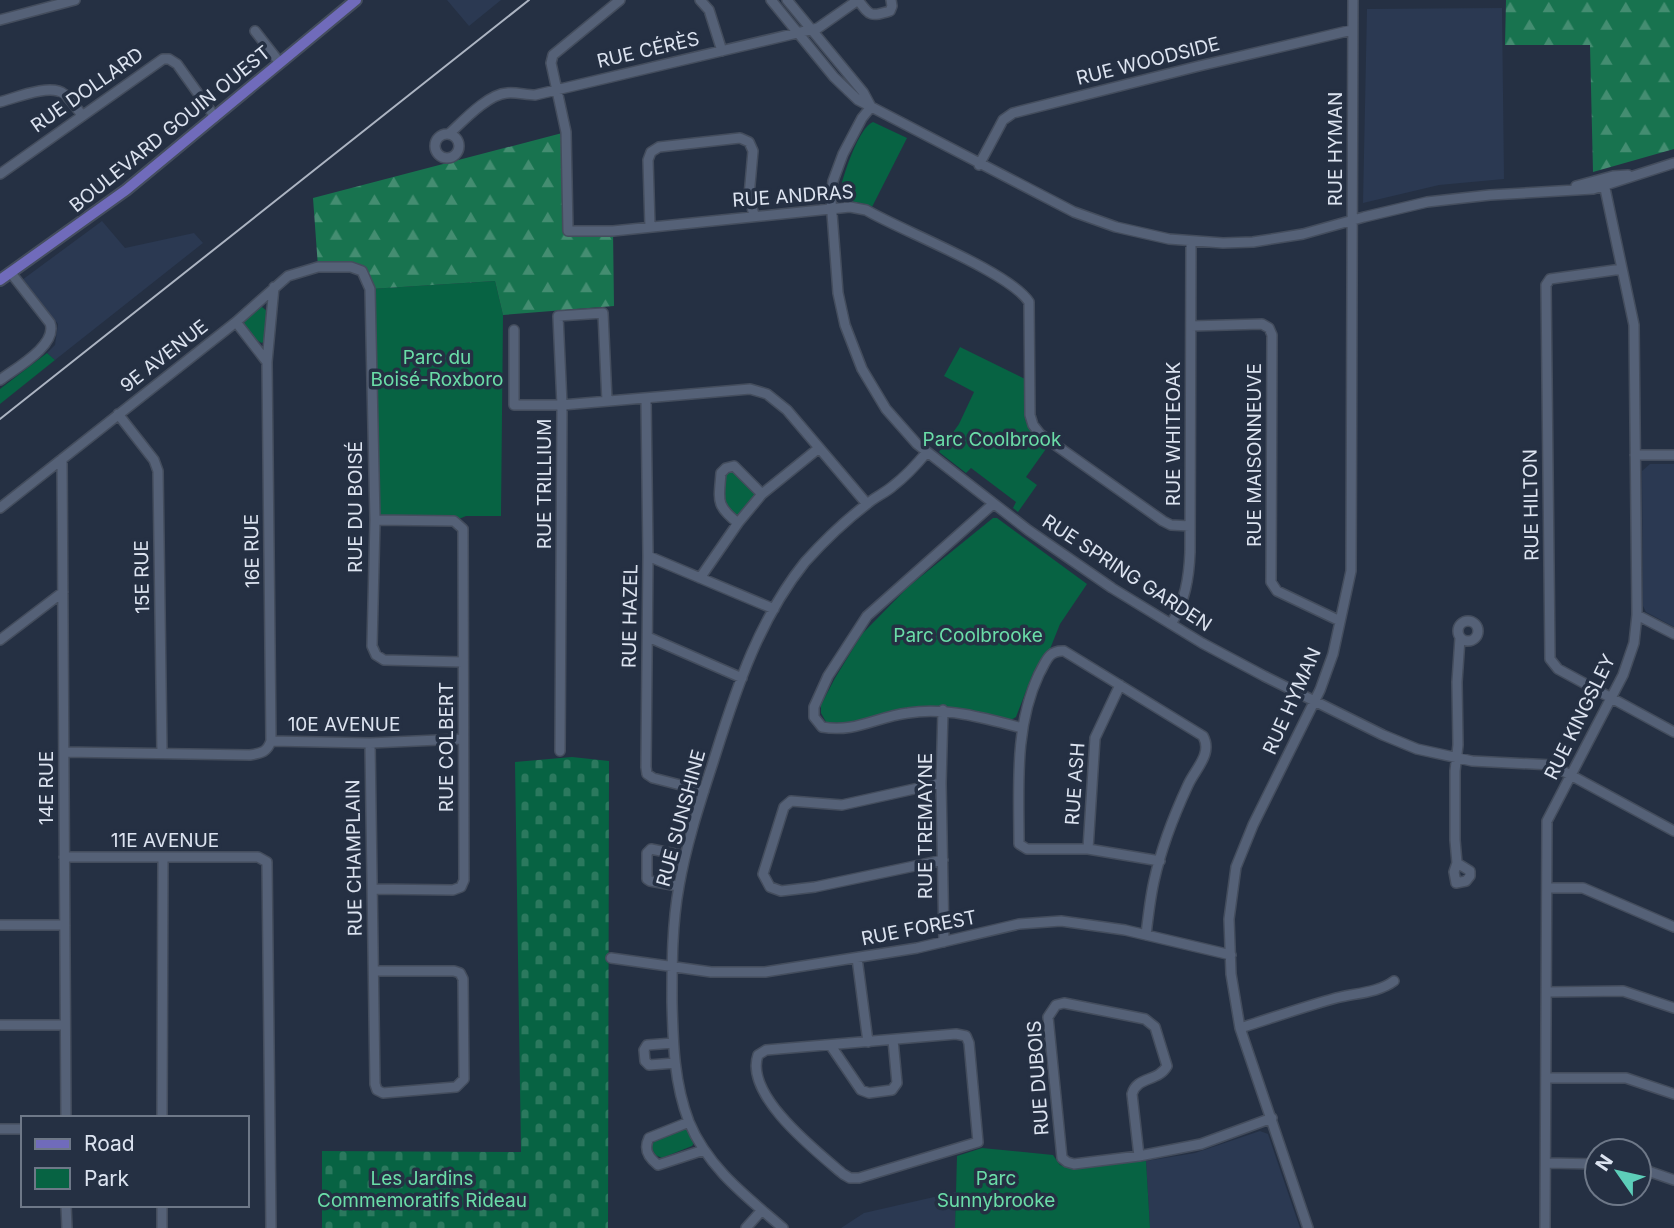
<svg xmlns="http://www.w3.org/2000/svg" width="1674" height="1228" viewBox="0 0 1674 1228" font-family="Inter,sans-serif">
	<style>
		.built { fill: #2b3952 }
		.green { fill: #076343 }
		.forest { fill: url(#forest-firs) }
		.cemetery { fill: url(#cemetery-stones) }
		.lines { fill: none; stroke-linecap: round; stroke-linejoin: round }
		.minor-casing { stroke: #444d5d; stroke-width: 12 }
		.major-casing { stroke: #444d5d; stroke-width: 14 }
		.minor { stroke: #556177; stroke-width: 9 }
		.major { stroke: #706bbb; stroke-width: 10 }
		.tram { stroke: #acb4c2; stroke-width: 2 }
		.labels { text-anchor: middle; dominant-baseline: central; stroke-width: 7; stroke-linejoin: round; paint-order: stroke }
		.street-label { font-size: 19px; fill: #dce3f0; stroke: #253043 }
		.park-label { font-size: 19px; fill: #6adda8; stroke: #253043 }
	</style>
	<defs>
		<pattern id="forest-firs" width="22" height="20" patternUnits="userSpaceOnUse" patternTransform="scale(1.75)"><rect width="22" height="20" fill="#18734f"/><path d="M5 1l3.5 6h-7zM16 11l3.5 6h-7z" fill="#448d71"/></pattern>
		<pattern id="cemetery-stones" width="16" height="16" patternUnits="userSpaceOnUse" patternTransform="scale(1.75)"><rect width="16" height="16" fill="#076343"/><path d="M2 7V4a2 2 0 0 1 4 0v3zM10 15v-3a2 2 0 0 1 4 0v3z" fill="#2b795e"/></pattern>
	</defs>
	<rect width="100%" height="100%" fill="#253043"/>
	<path class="built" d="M447,0H501L469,26Z
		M1502,8L1504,179L1439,185L1363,203L1367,9Z
		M102,221L125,248L194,233L203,243L55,360L47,353L55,345L58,324L22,280Z
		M1650,464H1674V627L1646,612L1643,606L1642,471Z
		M1260,1131L1268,1134L1300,1228H1150L1146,1161L1195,1153Z
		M956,1192L955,1228H841L864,1213Z"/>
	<path class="green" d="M873,122L907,138L872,207C860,200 842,204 840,191C843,175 859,127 873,122Z
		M495,281L503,315L501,516H466L454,521L375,520L370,289Z
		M257,307H262L268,312L265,340L262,343L252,338L243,324Z
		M960,347L1025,379C1025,415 1017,423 1048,446L1026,477L1037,485L1018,512L1013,508L1016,502L971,468L966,473L939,452L959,424L974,392L944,376Z
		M47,353L55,360L0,404V389Z
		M729,471L734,472L758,494L737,519L723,502L724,476Z
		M993,518H997L1087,584L1060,624L1050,649L1044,654L1033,673L1016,717L1009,721C975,713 942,703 906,708C876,712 858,726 826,722L821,713V705L835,678L862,634L908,587Z
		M683,1129L688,1130L694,1143L692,1146L662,1158L655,1155L651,1146L656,1139Z
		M982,1148L1053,1155L1060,1165L1066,1167L1146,1161L1150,1228H955L957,1156Z"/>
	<path class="forest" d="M1506,0H1674V149L1593,172L1590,45H1505Z
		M566,132L568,230L613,231L614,306L503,315L495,281L370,289L362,271L318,267L313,198Z"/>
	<path class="cemetery" d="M572,757L609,761L608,1228H322V1151L521,1152L515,762Z"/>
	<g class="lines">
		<g class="minor-casing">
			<path id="minor" d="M620,0L553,55L551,63L566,132L568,231H613L850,207L866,210C902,231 1010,272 1029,302L1030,415L1033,425L1040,434L1163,521L1171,525L1190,526
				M700,0L709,10L722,51
				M771,0L834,77L858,100L1074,212L1116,227L1169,239L1223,243L1253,242L1303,234L1364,217L1427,202L1490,195L1593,189L1674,163
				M787,0L863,92L870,105
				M858,0C870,16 870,17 890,11L892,6L891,0
				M0,20L75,0
				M255,31L280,63
				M0,102C15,98 51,83 64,94C71,99 76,108 82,115
				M871,107L862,118L843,154L833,181L831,200L838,293L845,325L862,369L886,409L917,444L1028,530L1112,588L1202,643L1264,676L1383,735L1417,749L1472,761L1552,765L1674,831
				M435 146a12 12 0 1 1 24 0a12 12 0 1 1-24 0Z
				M449,134C463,121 488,94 507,93C516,92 526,95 535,95L818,28L858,0
				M979,165L1003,120L1013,113L1199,66L1352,30
				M0,174L163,59H169L177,64L215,117
				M1576,186L1613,176L1628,175
				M650,227L648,160L651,152L659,147L740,138L749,142L753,151L749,196L754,215
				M1622,269L1550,279L1546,285L1550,659L1558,669L1674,732
				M236,322L267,362
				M1191,326L1262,324L1269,328L1272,335L1271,582L1277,591L1340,621
				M514,330V405H562L558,316L603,313L607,401
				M0,380C16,368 58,345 50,323L11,273
				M646,399L648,556L646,767L647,774L653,778L704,791
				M118,414L154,460L158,471L162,753
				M1635,455H1674
				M62,459L66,1118
				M762,494L819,448
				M993,504L867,616L828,676L814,707V717L822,727C855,733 876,717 908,713C946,707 985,718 1022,728
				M0,508L236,322L288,276L318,267H351L362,271L370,289L375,520L372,646L376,655L384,660L463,662
				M648,556L774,609
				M700,578L738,523L762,494L734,466L726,468L721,473C719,500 715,505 738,523
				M1637,615L1674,634
				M1458 631a10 10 0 1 1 20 0a10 10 0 1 1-20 0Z
				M1171,624C1185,602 1189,578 1190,552L1191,241
				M648,637L742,678
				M0,640L63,592
				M943,710L941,783L944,942
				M271,741L370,743L462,739
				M370,743L375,1084L377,1090L383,1093L456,1087L464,1079L463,979L460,973L454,971H374
				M560,751L562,405L750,389L767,394L787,410L867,504
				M64,752L250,755C262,753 267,752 271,741L267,362L274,287
				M941,783L842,805L791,801L784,807L763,874L770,887L781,891L815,887L943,860
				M1088,849L1095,738L1120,685
				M64,857H258L267,862L271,1228
				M1457,863L1470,871V876L1466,881L1456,883L1454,872L1457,863L1455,840V771L1458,745L1457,682L1460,638
				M678,886L650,881L647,879V853L651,849L685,856
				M1547,888H1583L1674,927
				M373,889L453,890L461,887L464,880L463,529L454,521L375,520
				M0,925H65
				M1146,935C1148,917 1150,899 1154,881C1161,849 1174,815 1188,785C1195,769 1213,754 1203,736L1064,651C1048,650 1046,662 1039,674C1014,727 1019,787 1019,844L1027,849H1088L1160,861
				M611,958L711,972H765L917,948L1019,924L1061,921L1125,930L1231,955
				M857,958L868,1042
				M1547,992L1623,991L1674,1008
				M0,1025H65
				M1240,1028C1272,1018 1303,1007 1336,998C1355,993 1378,993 1394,981
				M956,1034L966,1036L969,1043L978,1142L859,1178H850L843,1174C816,1151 744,1095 758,1055L766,1050Z
				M673,1043L647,1045L644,1050L645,1061L649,1065L675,1063
				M831,1046L861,1090L869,1093L892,1090L897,1083L893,1040
				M1547,1078H1626L1674,1094
				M162,1118L163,858
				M689,1122L649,1138C643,1150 649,1158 658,1165L704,1150
				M0,1129H23
				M1139,1156L1132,1094C1137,1076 1158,1082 1167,1066L1155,1027L1145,1019L1064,1003L1056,1005L1048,1017L1062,1158L1067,1162L1074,1164L1139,1156L1201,1144L1272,1118
				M1547,1163L1597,1164
				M1639,1168L1674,1180
				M66,1205L67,1228
				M162,1228V1205
				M746,1228L762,1210
				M783,1228C747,1197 708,1168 689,1122C674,1083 673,1043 672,1002C672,963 672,924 679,886C687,840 702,797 716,753C737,686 760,618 805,562C823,542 846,520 867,504C875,497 885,493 893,486C906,476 917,464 927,452
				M1308,1228L1240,1028L1231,974L1229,919L1236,867L1253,825L1320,690L1333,654L1351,571L1353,0
				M1545,1228L1547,821L1623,675L1634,643L1637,615L1634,325L1603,179"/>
		</g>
		<g class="major-casing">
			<path id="major" d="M0,280L126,190L356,0"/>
		</g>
		<use href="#minor" class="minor"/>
		<use href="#major" class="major"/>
		<path class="tram" d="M0,419L529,0"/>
	</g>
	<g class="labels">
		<g class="street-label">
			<text transform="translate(648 50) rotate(-13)">RUE CÉRÈS</text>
			<text transform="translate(1148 61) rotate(-14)">RUE WOODSIDE</text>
			<text transform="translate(87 90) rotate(-35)">RUE DOLLARD</text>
			<text transform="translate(170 129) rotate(-39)">BOULEVARD GOUIN OUEST</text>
			<text transform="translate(1335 149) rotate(-90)">RUE HYMAN</text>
			<text transform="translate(793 196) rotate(-4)">RUE ANDRAS</text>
			<text transform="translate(164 356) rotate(-38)">9E AVENUE</text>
			<text transform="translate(1173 434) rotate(-90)">RUE WHITEOAK</text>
			<text transform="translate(1254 455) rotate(-90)">RUE MAISONNEUVE</text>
			<text transform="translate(544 484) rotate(-90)">RUE TRILLIUM</text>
			<text transform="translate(1531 505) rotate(-91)">RUE HILTON</text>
			<text transform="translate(355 507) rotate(-90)">RUE DU BOISÉ</text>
			<text transform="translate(252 551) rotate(-91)">16E RUE</text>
			<text transform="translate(1127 573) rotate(33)">RUE SPRING GARDEN</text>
			<text transform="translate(142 577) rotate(-91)">15E RUE</text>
			<text transform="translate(630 616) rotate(-89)">RUE HAZEL</text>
			<text transform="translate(1292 701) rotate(-66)">RUE HYMAN</text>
			<text transform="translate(1580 717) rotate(-64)">RUE KINGSLEY</text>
			<text x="344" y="724">10E AVENUE</text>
			<text transform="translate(446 747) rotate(-90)">RUE COLBERT</text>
			<text transform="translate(1075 784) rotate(-86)">RUE ASH</text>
			<text transform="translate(46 788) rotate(-90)">14E RUE</text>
			<text transform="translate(681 818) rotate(-75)">RUE SUNSHINE</text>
			<text transform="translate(925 826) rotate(-90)">RUE TREMAYNE</text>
			<text x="165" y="840">11E AVENUE</text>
			<text transform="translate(354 858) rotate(-91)">RUE CHAMPLAIN</text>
			<text transform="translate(919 928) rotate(-11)">RUE FOREST</text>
			<text transform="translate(1038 1078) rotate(-94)">RUE DUBOIS</text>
		</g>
		<g class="park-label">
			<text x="437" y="357">Parc du<tspan x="437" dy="22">Boisé-Roxboro</tspan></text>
			<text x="992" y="439">Parc Coolbrook</text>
			<text x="968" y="635">Parc Coolbrooke</text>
			<text x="422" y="1178">Les Jardins<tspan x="422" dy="22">Commemoratifs Rideau</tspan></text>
			<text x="996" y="1178">Parc<tspan x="996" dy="22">Sunnybrooke</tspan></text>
		</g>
	</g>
	<rect x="21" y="1116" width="228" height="91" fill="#253043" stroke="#6e7888" stroke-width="2"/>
	<rect x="35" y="1139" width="35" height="10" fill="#706bbb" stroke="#6e7888" stroke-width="2"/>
	<text x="84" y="1151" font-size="21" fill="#dce3f0">Road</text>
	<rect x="35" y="1168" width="35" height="21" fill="#076343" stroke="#6e7888" stroke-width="2"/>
	<text x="84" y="1186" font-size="21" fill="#dce3f0">Park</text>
	<g transform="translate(1618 1172) rotate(304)"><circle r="33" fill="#253043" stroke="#6e7888" stroke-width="2"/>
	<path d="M0-5L12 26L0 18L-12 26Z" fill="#5dceb9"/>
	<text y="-10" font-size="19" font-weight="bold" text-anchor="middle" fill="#dce3f0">N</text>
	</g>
</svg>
